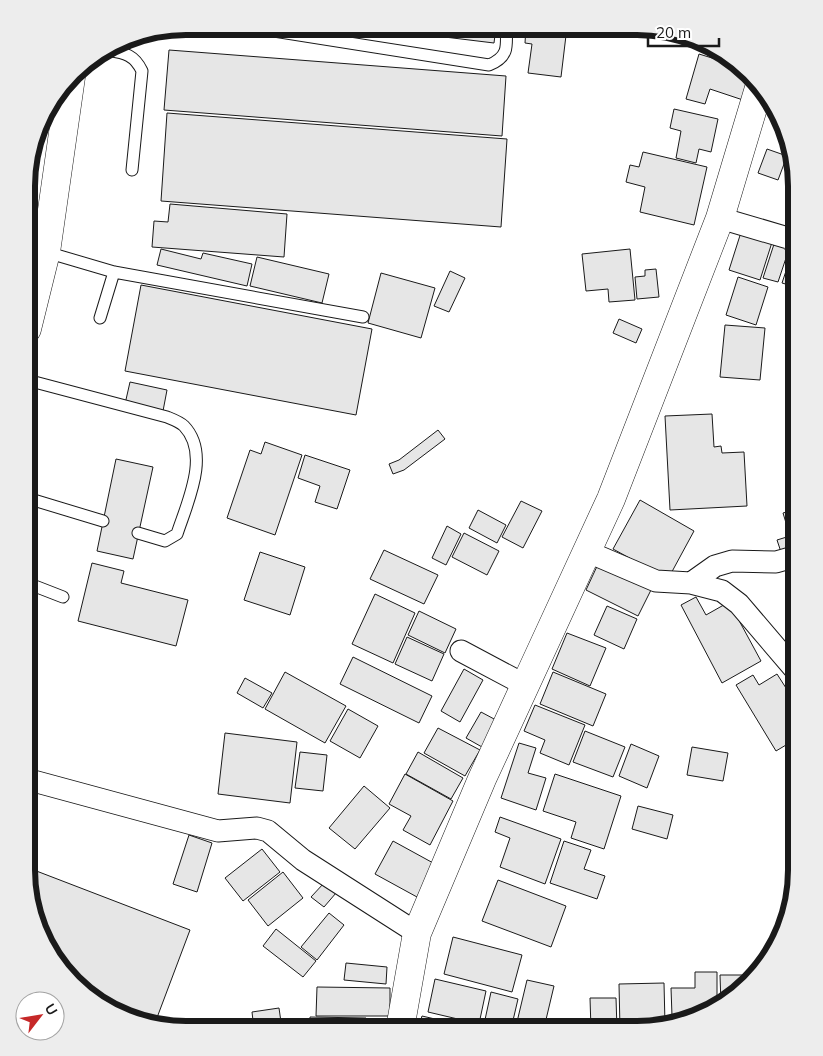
<svg xmlns="http://www.w3.org/2000/svg" width="823" height="1056" viewBox="0 0 823 1056" font-family="Mulish,sans-serif">
	<style>
		.building { fill: #e6e6e6; stroke: #1a1a1a }
		.lines { fill: none; stroke-linecap: round; stroke-linejoin: round }
		.lane-casing { stroke: #1a1a1a; stroke-width: 13 }
		.street-casing { stroke: #1a1a1a; stroke-width: 23 }
		.secondary-casing { stroke: #1a1a1a; stroke-width: 29 }
		.highway-casing { stroke: #1a1a1a; stroke-width: 29 }
		.lane { stroke: #fff; stroke-width: 11 }
		.street { stroke: #fff; stroke-width: 21 }
		.secondary { stroke: #fff; stroke-width: 28 }
		.highway { stroke: #fff; stroke-width: 28 }
		.rim { fill: none; stroke: #1a1a1a; stroke-width: 6 }
	</style>
	<rect width="100%" height="100%" fill="#fff"/>
	<path class="building" d="M388,27H496L494,43L387,30Z
		M526,27H567L561,77L528,73L532,44L525,43Z
		M169,50L506,76L502,136L164,110Z
		M699,54L738,66L750,79L743,100L710,89L705,104L686,99Z
		M674,109L718,119L711,152L699,149L696,163L676,158L681,131L670,128Z
		M167,113L507,139L501,227L161,201Z
		M767,149L787,156L778,180L758,173Z
		M643,152L707,167L694,225L640,212L645,187L626,182L630,165L639,167Z
		M170,204L287,214L284,257L152,247L154,221L168,222Z
		M743,226L774,236L760,280L729,270Z
		M776,238L791,243L778,282L763,278Z
		M161,249L201,259L203,253L252,264L247,286L157,265Z
		M630,249L635,300L609,302L608,289L586,291L582,254Z
		M257,257L329,274L322,303L250,286Z
		M790,259L797,261L796,287L782,283Z
		M656,269L659,297L637,299L635,277L645,276V270Z
		M450,271L465,278L449,312L434,306Z
		M381,273L435,288L421,338L368,323Z
		M738,277L768,287L756,325L726,315Z
		M141,285L372,329L356,415L125,371Z
		M619,319L642,329L636,343L613,333Z
		M725,325L765,328L760,380L720,377Z
		M130,382L167,390L163,411L125,404Z
		M712,414L714,447L721,446L722,453L744,452L747,506L670,510L665,416Z
		M438,430L445,439L404,470L393,474L389,464L399,460Z
		M265,442L302,455L275,535L227,518L250,450L261,454Z
		M305,455L350,470L337,509L315,502L320,486L298,478Z
		M116,459L153,467L133,559L97,551Z
		M640,500L694,531L668,579L613,549Z
		M521,501L542,511L523,548L502,537Z
		M797,509V554L783,558L777,540L790,536L783,513Z
		M478,510L506,525L497,543L469,528Z
		M447,526L461,534L446,565L432,558Z
		M464,533L499,551L487,575L452,557Z
		M384,550L438,575L424,604L370,579Z
		M260,552L305,567L290,615L244,600Z
		M599,562L652,588L638,616L586,590Z
		M92,563L124,571L121,583L188,600L176,646L78,621Z
		M375,594L415,613L393,663L352,644Z
		M696,597L706,615L729,602L761,661L722,683L681,605Z
		M607,606L637,619L624,649L594,635Z
		M419,611L456,629L445,653L408,635Z
		M797,628V652L786,634Z
		M567,633L606,648L590,686L552,669Z
		M407,637L444,654L432,681L395,664Z
		M353,657L432,696L419,723L340,684Z
		M464,669L483,680L460,722L441,711Z
		M285,672L346,706L325,743L265,709Z
		M553,672L606,694L593,726L540,704Z
		M777,674L795,702L797,701L796,739L776,751L736,685L753,675L759,685Z
		M245,678L272,693L263,708L237,693Z
		M535,705L585,725L569,765L540,753L545,740L524,731Z
		M348,709L378,726L360,758L330,741Z
		M481,712L496,720L482,747L466,738Z
		M438,728L480,750L465,776L424,753Z
		M585,731L625,747L613,777L573,762Z
		M225,733L297,742L290,803L218,794Z
		M519,743L536,748L528,773L546,778L536,810L501,798Z
		M631,744L659,756L647,788L619,776Z
		M692,747L728,753L723,781L687,775Z
		M300,752L327,755L323,791L295,788Z
		M418,752L463,778L451,799L406,774Z
		M405,774L453,801L430,845L403,830L411,816L389,804Z
		M555,774L621,796L604,849L571,838L576,822L543,811Z
		M364,786L390,808L355,849L329,828Z
		M638,806L673,815L667,839L632,829Z
		M500,817L561,839L545,884L500,867L510,838L495,832Z
		M189,835L212,843L197,892L173,884Z
		M393,841L435,864L417,897L375,874Z
		M564,841L591,850L584,869L605,876L597,899L550,883Z
		M262,849L280,872L243,901L225,878Z
		M26,867L190,930L155,1023L97,1003L47,950Z
		M283,872L303,898L268,926L248,900Z
		M498,880L566,906L551,947L482,921Z
		M324,883L336,893L324,907L311,897Z
		M329,913L344,925L317,960L301,947Z
		M276,929L316,961L303,977L263,946Z
		M453,937L522,955L512,992L444,974Z
		M346,963L387,967L386,984L344,980Z
		M695,972H717V1008L692,1016H672L671,988H695Z
		M720,975H751L721,1005Z
		M435,979L486,991L479,1024L428,1012Z
		M527,980L554,986L544,1028L517,1022Z
		M664,983L665,1024L648,1029H620L619,984Z
		M317,987L390,988V1016H316Z
		M491,992L518,999L511,1029H483Z
		M590,998H616L617,1029H591Z
		M279,1008L282,1029H254L252,1012Z
		M422,1016L448,1022L447,1029H418Z
		M310,1017L366,1018V1029H310Z
		M547,1025L570,1027V1029H547Z
		M572,1025L590,1027V1029H571Z"/>
	<g class="lines">
		<g class="lane-casing">
			<path id="lane" d="M241,26L489,65C509,57 507,46 506,27
				M107,50C124,53 134,54 142,71L132,170
				M46,252L114,272L363,317
				M100,318L114,272
				M27,380L167,417C172,419 180,422 184,426C211,454 187,503 177,534L165,541L138,533
				M27,498L103,521
				M27,583L63,597"/>
		</g>
		<g class="street-casing">
			<path id="street" d="M720,218L788,238L797,244
				M586,551L656,581L691,583L722,591L739,604L797,672
				M691,583L715,566L732,561L776,562L797,556
				M461,651L525,685
				M26,779L218,831L257,828L268,831L303,860L417,933"/>
		</g>
		<g class="secondary-casing">
			<path id="secondary" d="M400,1029L417,933L482,779L611,499L720,218L759,88"/>
		</g>
		<g class="highway-casing">
			<path id="highway" d="M27,329L46,252L71,77"/>
		</g>
		<use href="#lane" class="lane"/>
		<use href="#street" class="street"/>
		<use href="#secondary" class="secondary"/>
		<use href="#highway" class="highway"/>
	</g>
	<path d="M0 0H823V1056H0ZM186 35H637A151 151 0 0 1 788 186V870A151 151 0 0 1 637 1021H186A151 151 0 0 1 35 870V186A151 151 0 0 1 186 35Z" fill="#ededed" fill-rule="evenodd"/>
	<path class="rim" d="M186 35H637A151 151 0 0 1 788 186V870A151 151 0 0 1 637 1021H186A151 151 0 0 1 35 870V186A151 151 0 0 1 186 35Z"/>
	<g transform="translate(40 1016) rotate(59)"><circle r="24" fill="#ffffff" stroke="#a3a3a3"/>
	<path d="M0-4L9 19L0 12L-9 19Z" fill="#c62828"/>
	<text y="-8" font-size="14" font-weight="bold" text-anchor="middle" fill="#1a1a1a">U</text>
	</g>
	<path d="M648 38v8h71v-8" fill="none" stroke="#1a1a1a" stroke-width="2.5"/>
	<text x="656" y="38" font-size="15" fill="#1a1a1a" stroke="#ffffff" stroke-width="4" paint-order="stroke">20 m</text>
</svg>
